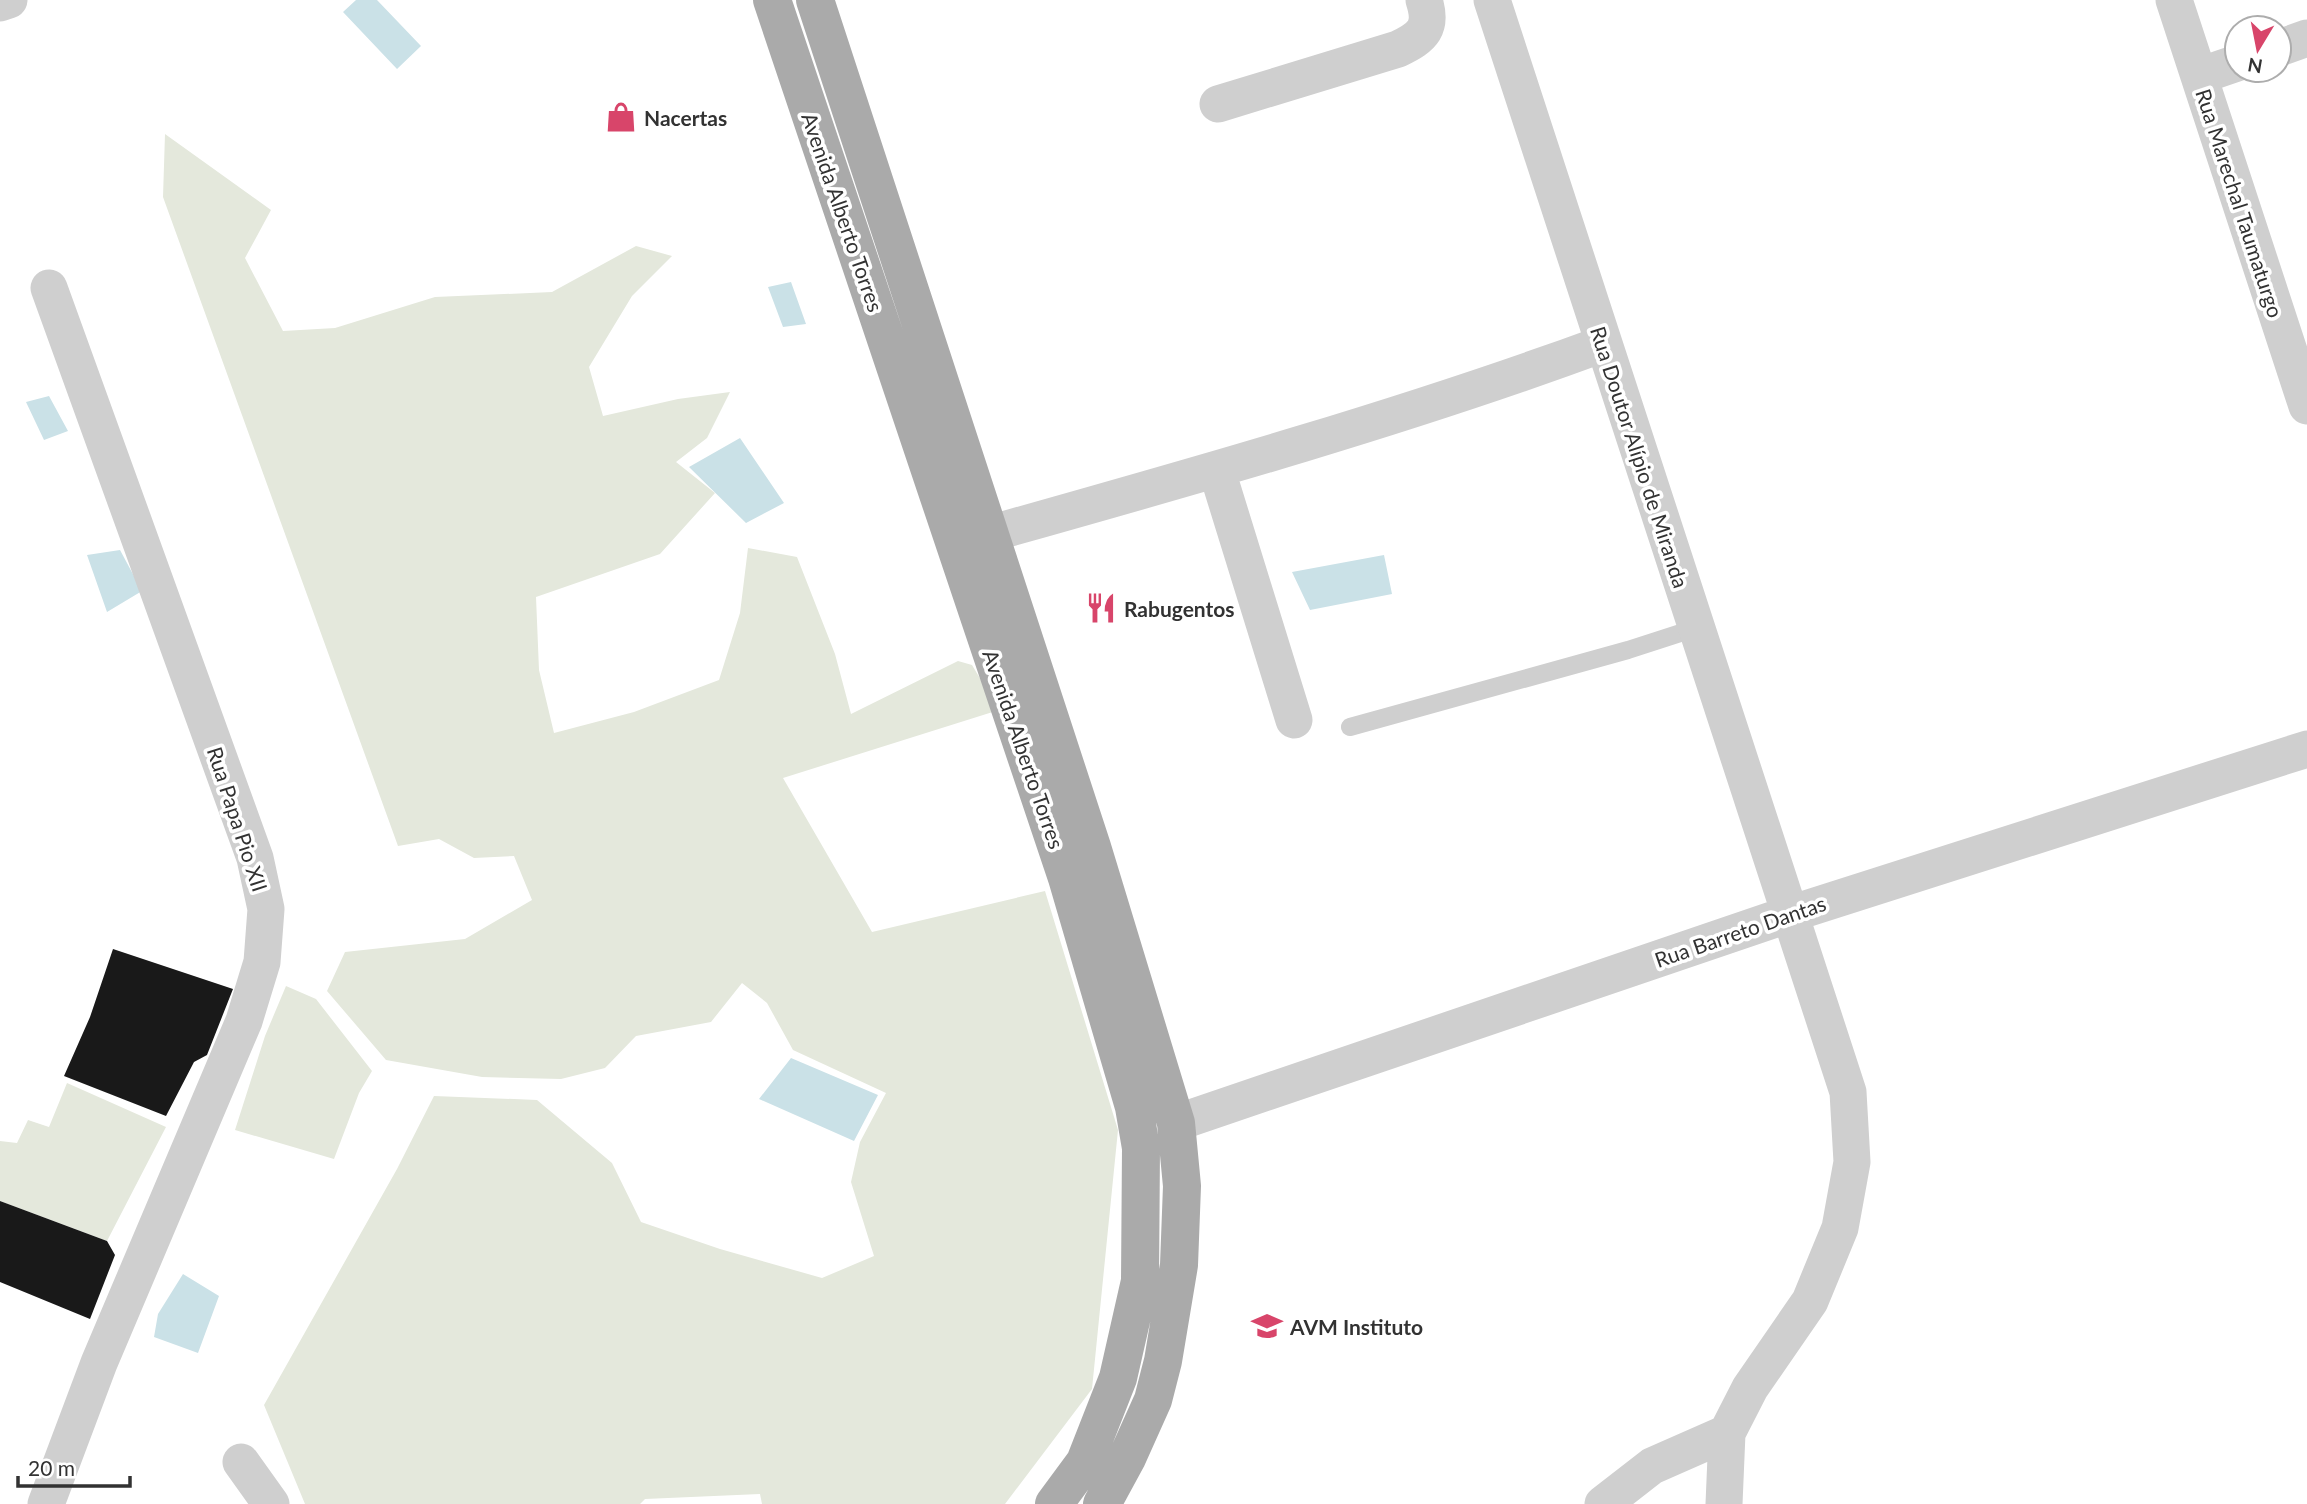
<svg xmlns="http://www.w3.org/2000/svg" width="2307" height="1504" viewBox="0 0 2307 1504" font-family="Lato,sans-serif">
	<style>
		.green { fill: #e4e8dc }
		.water { fill: #cae1e7 }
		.building { fill: #191919 }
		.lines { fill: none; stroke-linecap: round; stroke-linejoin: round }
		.lane { stroke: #cfcfcf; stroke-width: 18 }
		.street { stroke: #cfcfcf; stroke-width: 37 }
		.primary { stroke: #aaa; stroke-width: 38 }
		.labels { text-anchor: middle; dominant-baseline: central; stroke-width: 7; stroke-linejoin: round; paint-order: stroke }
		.poi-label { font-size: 21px; font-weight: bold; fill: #323232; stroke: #fff; text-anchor: start }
		.street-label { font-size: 21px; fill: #323232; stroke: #fff }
	</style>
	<rect width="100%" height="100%" fill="#fff"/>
	<path class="green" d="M165,134L271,210L245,258L283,331L335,328L435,297L552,292L636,246L672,256L632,296L589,367L603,416L678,399L730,392L707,438L676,462L715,493L660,554L536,597L539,670L554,733L634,712L719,680L740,613L748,548L797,557L835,654L851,714L958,661L972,665L999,710L783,778L872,932L1045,891L1118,1130L1092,1389L1005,1504H762L760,1494L645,1499L640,1504H305L264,1405L397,1169L434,1096L537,1100L612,1163L641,1222L720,1249L822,1278L874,1256L851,1182L860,1142L886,1093L793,1050L767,1003L742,983L711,1022L636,1036L605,1068L561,1079L482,1077L386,1060L327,991L345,952L465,939L532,900L514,856L474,858L439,839L398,846L163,197Z
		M286,986L316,999L372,1071L359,1093L334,1159L235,1130L265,1036Z
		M67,1083L166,1127L107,1241L0,1201V1141L17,1143L28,1120L49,1127Z"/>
	<path class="water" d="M356,0H377L421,46L397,69L343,12Z
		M791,282L806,324L783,327L768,287Z
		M49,396L68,431L44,440L26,402Z
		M740,438L784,503L746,523L689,467Z
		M120,550L142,591L107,612L87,555Z
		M1384,555L1392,594L1310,610L1292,572Z
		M791,1058L878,1095L854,1141L759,1099Z
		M183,1274L219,1296L198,1353L154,1337L158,1314Z"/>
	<path class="building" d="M113,949L233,989L207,1055L194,1062L166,1116L64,1076L90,1017Z
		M0,1201L107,1241L115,1255L90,1319L0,1282Z"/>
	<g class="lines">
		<path class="lane" d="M1350,727L1628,650L1696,628"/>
		<path class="street" d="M1492,0L1848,1092L1852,1162L1840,1228L1810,1301L1750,1388L1727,1433L1724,1504
			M2174,0L2307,406
			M0,3L9,0
			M2279,48L2307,38
			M2199,76L2237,63
			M1218,104L1398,49C1423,37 1433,28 1424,0
			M1217,471L1294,720
			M989,534C1195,476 1402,418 1603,344
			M1176,1123L1790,914L2307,749
			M241,1462L271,1504
			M46,1504L99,1363L244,1021L262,962L266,909L255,858L49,288
			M1603,1504L1652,1466L1727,1433"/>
		<path class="primary" d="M772,0L1067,878L1134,1107L1141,1148L1140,1281L1118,1378L1085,1462L1054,1504
			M815,0L1092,847L1176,1123L1182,1186L1179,1265L1163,1361L1153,1400L1127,1458L1102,1504"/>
	</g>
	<defs>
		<g id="shop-bare" transform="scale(2.415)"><path d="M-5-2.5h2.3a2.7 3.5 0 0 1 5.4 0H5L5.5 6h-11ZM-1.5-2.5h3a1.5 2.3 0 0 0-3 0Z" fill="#d8456a" stroke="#fff" stroke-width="2.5" paint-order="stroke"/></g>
		<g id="restaurant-bare" transform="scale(2.415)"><path d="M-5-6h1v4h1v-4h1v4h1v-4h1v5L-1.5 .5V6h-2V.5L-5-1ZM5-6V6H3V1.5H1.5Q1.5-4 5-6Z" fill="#d8456a" stroke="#fff" stroke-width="2.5" paint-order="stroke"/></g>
		<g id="university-bare" transform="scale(2.415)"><path d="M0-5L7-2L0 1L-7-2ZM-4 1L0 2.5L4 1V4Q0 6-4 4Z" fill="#d8456a" stroke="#fff" stroke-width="2.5" paint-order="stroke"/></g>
	</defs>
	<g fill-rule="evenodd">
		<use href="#shop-bare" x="621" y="117"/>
		<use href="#restaurant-bare" x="1101" y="608"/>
		<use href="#university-bare" x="1267" y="1326"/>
	</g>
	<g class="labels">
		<g class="poi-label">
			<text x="644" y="117">Nacertas</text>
			<text x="1124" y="608">Rabugentos</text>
			<text x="1290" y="1326">AVM Instituto</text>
		</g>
		<g class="street-label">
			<text transform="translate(2240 203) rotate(72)">Rua Marechal Taumaturgo</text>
			<text transform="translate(843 212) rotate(71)">Avenida Alberto Torres</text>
			<text transform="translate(1640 457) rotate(72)">Rua Doutor Alípio de Miranda</text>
			<text transform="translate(1024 749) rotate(71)">Avenida Alberto Torres</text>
			<text transform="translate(238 819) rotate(72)">Rua Papa Pio XII</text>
			<text transform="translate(1740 931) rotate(-19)">Rua Barreto Dantas</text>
		</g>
	</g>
	<g transform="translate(2258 49) rotate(190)"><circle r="33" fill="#ffffff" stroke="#adadad" stroke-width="2"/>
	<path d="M0-5L12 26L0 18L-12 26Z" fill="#d8456a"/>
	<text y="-10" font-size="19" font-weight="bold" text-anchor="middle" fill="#323232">N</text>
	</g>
	<path d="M18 1476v10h112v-10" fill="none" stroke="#323232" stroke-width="3.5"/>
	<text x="28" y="1476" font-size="21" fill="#323232" stroke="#ffffff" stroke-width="5" paint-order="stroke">20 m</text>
</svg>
